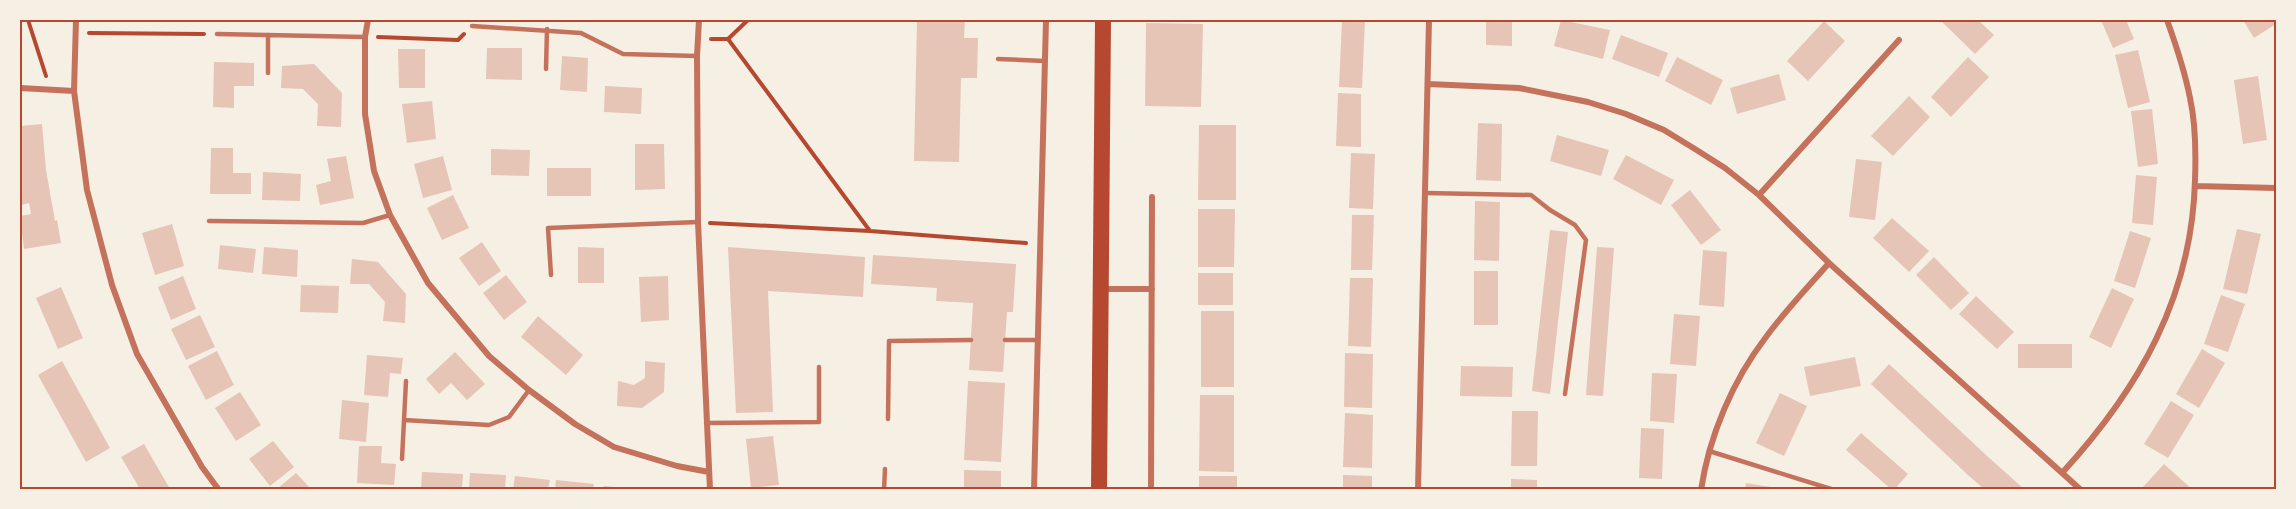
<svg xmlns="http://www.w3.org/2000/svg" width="2296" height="509" viewBox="0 0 2296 509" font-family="Literata,serif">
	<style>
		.building { fill: #e6c5b7 }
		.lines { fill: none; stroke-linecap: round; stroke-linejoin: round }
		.path { stroke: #b5482f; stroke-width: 4 }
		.service { stroke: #c5725c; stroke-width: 4.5 }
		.minor { stroke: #c5725c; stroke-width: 6 }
		.trunk { stroke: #b5482f; stroke-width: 16 }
		.neatline { fill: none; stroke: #b5482f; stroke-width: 2 }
	</style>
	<rect width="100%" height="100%" fill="#f6efe4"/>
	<path class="building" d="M917,20H965L964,38H978L977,78H961L959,162L914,161Z
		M1342,20H1365L1362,88L1339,87Z
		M1486,20H1512V46L1486,45Z
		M1561,20L1610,30L1603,59L1554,46Z
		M1940,20H1978L1994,35L1975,54Z
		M2101,20H2126L2134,39L2113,48Z
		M2243,20H2276V24L2254,38Z
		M1824,21L1845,41L1808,81L1787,61Z
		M1146,23L1203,24L1201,107L1145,106Z
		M1621,35L1668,53L1659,77L1612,59Z
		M487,48H522V80L486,79Z
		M398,49H425V88H399Z
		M2138,50L2150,102L2128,108L2115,55Z
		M562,56L588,58L587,92L560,90Z
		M1677,57L1723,80L1711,105L1665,81Z
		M1968,57L1989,77L1951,117L1931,97Z
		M214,62L254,63V86H234V108L213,107Z
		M314,64L342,93L341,127L317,126L318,104L303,89L281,88L282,66Z
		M1779,74L1786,100L1737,114L1730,88Z
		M2258,76L2267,140L2243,144L2234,80Z
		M605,86L642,88L641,114L604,112Z
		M1338,93L1361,94V147L1336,146Z
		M1909,96L1930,117L1893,156L1871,136Z
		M432,101L436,139L407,143L402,104Z
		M2152,109L2158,164L2138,167L2131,111Z
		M1478,123L1502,124L1501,181L1476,180Z
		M42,124L46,170L55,221L57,220L61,243L24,249L20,216L31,214L29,203L20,205V126Z
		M1199,125H1236V200H1198Z
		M1557,135L1609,150L1601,176L1550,161Z
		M635,144H664L665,189L635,190Z
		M211,148H233V173H251V194H210Z
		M491,149L530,150L529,176L491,175Z
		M1351,153L1375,154L1373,209L1349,208Z
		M1626,155L1674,180L1661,205L1613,179Z
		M346,156L354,198L320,205L316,185L331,181L327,159Z
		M443,156L452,190L423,198L414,164Z
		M1856,159L1882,162L1875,220L1849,217Z
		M547,168H591V196H547Z
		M263,172L301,174L300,201L262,200Z
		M2136,175L2157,177L2153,225L2132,223Z
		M1690,190L1721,230L1701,245L1671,205Z
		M453,195L469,228L442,240L427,208Z
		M1475,201L1500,202L1499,261L1474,260Z
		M1198,209H1235L1234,267H1198Z
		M1352,215H1374L1372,270H1351Z
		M1892,218L1929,251L1909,272L1873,238Z
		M172,224L184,266L155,275L142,233Z
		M2237,229L2261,234L2247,294L2223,289Z
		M1550,230L1568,232L1550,394L1532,391Z
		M2130,231L2151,238L2135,288L2114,281Z
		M482,242L501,271L479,286L459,258Z
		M220,245L256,249L253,273L218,269Z
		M264,247L298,250L297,277L262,274Z
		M578,247L604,248V283H578Z
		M728,247L865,257L863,297L768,291L773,412L736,413Z
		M1597,247L1614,248L1603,396L1586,395Z
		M1703,250L1727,252L1724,307L1699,305Z
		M873,255L1016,264L1013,312H1007L1003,372L969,370L973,303L936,301L937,288L871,284Z
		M1934,257L1969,293L1951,310L1916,275Z
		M352,259L378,262L406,294L405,323L383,321L385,302L369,284H350Z
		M1474,271H1498V325H1474Z
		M1198,273H1233V305H1198Z
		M506,275L527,302L504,320L483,293Z
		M183,276L196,309L171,320L158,287Z
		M668,276L669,320L641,322L639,277Z
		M1350,278H1373L1371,347L1348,346Z
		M301,285L339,286L338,313L300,312Z
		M61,287L83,338L58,349L36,298Z
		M2112,288L2134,299L2111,348L2089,337Z
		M2221,295L2245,304L2228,352L2204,344Z
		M1976,296L2014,332L1997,349L1959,314Z
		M1201,311H1234V387H1201Z
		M1674,314L1700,316L1696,366L1670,364Z
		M200,315L215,347L186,360L171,329Z
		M538,316L583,355L566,375L521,337Z
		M2018,344H2072V368H2018Z
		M2202,349L2225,363L2199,408L2176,394Z
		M217,351L234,385L206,400L188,366Z
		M455,352L485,384L467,400L451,383L439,394L426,379Z
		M1345,353L1373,354L1372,408L1344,407Z
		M367,355L403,358L401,374L390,373L388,397L364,395Z
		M1855,357L1861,386L1810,396L1804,367Z
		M62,361L110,448L86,462L38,375Z
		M645,361L665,363L664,392L642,408L617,406L618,381L634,385L645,378Z
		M1889,364L1986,455L2024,489H1984L1968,475L1871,384Z
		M1461,366L1513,367L1512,397L1460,396Z
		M1652,373L1677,374L1674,423L1650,421Z
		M968,381L1005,383L1001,462L964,460Z
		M240,392L261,425L236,441L215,408Z
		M1780,393L1807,406L1784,456L1756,443Z
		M1200,395H1234V472L1199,471Z
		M342,400L369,403L366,442L339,439Z
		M2171,401L2194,415L2168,458L2144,444Z
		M1512,411H1538L1537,466H1511Z
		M1345,413L1373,415L1372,468L1343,467Z
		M1641,428L1664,429L1662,479L1639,478Z
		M1861,433L1908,474L1895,489H1891L1846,450Z
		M773,436L779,485L751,488L746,439Z
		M273,441L294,467L270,486L249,459Z
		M144,444L170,489H140L121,457Z
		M359,446H382L381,463L396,464L394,485L357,483Z
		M2164,464L2184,482L2192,489H2146L2143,487Z
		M964,470L1001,471V489H964Z
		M422,472L463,474L462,489H421Z
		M296,473L311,489H277Z
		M470,473L506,475L505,489H469Z
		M1343,475L1372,476V489H1343Z
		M515,476L550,480L548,489H513Z
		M1199,476H1237V489H1199Z
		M1511,479L1537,480V489H1511Z
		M556,480L594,484L593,489H555Z
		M1746,483L1777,488V489H1745Z
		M604,486L627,488V489H603Z"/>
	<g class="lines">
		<path class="path" d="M28,20L46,76
			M748,20L728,39L870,231
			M89,33L204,34
			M378,37L458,40L464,34
			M711,39H728
			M710,223L870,231L1026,243"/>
		<path class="service" d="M472,26L581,33L623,54L697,56
			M217,34L365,37
			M998,59L1045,61
			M546,69L547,29
			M268,73V35
			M1425,193L1531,195L1550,210L1575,225L1586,240L1565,394
			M209,221L363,223L390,215
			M551,275L548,228L698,222
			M1005,340H1038
			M888,419L889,341L971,340
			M404,420L489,425L509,417L529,390
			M706,423L819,422V367
			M1709,451L1831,489
			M402,459L406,381
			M884,490L885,469"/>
		<path class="minor" d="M76,20L74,91L87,190L112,285L137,354L202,467L219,490
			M368,20L365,37V114L374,171L390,215L428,283L489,356L529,390L575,424L614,447L677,466L709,472
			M699,20L697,56L698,222L710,490
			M1428,84L1519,88L1588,102L1626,114L1664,130L1695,149L1725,168L1759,195L1829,263L2081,490
			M20,88L74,91
			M2195,186L2276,188
			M1759,195L1899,40
			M1101,289H1152
			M2062,473C2139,389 2192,297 2195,180C2196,153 2196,125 2190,98C2185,72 2176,45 2167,20
			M1034,490L1046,20
			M1151,490L1152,197
			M1418,490L1429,20
			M1701,490C1709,436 1733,380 1766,337C1785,311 1808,287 1829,263"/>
		<path class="trunk" d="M1099,490L1103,20"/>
	</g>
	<rect width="2296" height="509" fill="none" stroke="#f6efe4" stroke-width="42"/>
	<rect x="21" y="21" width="2254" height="467" class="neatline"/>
</svg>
